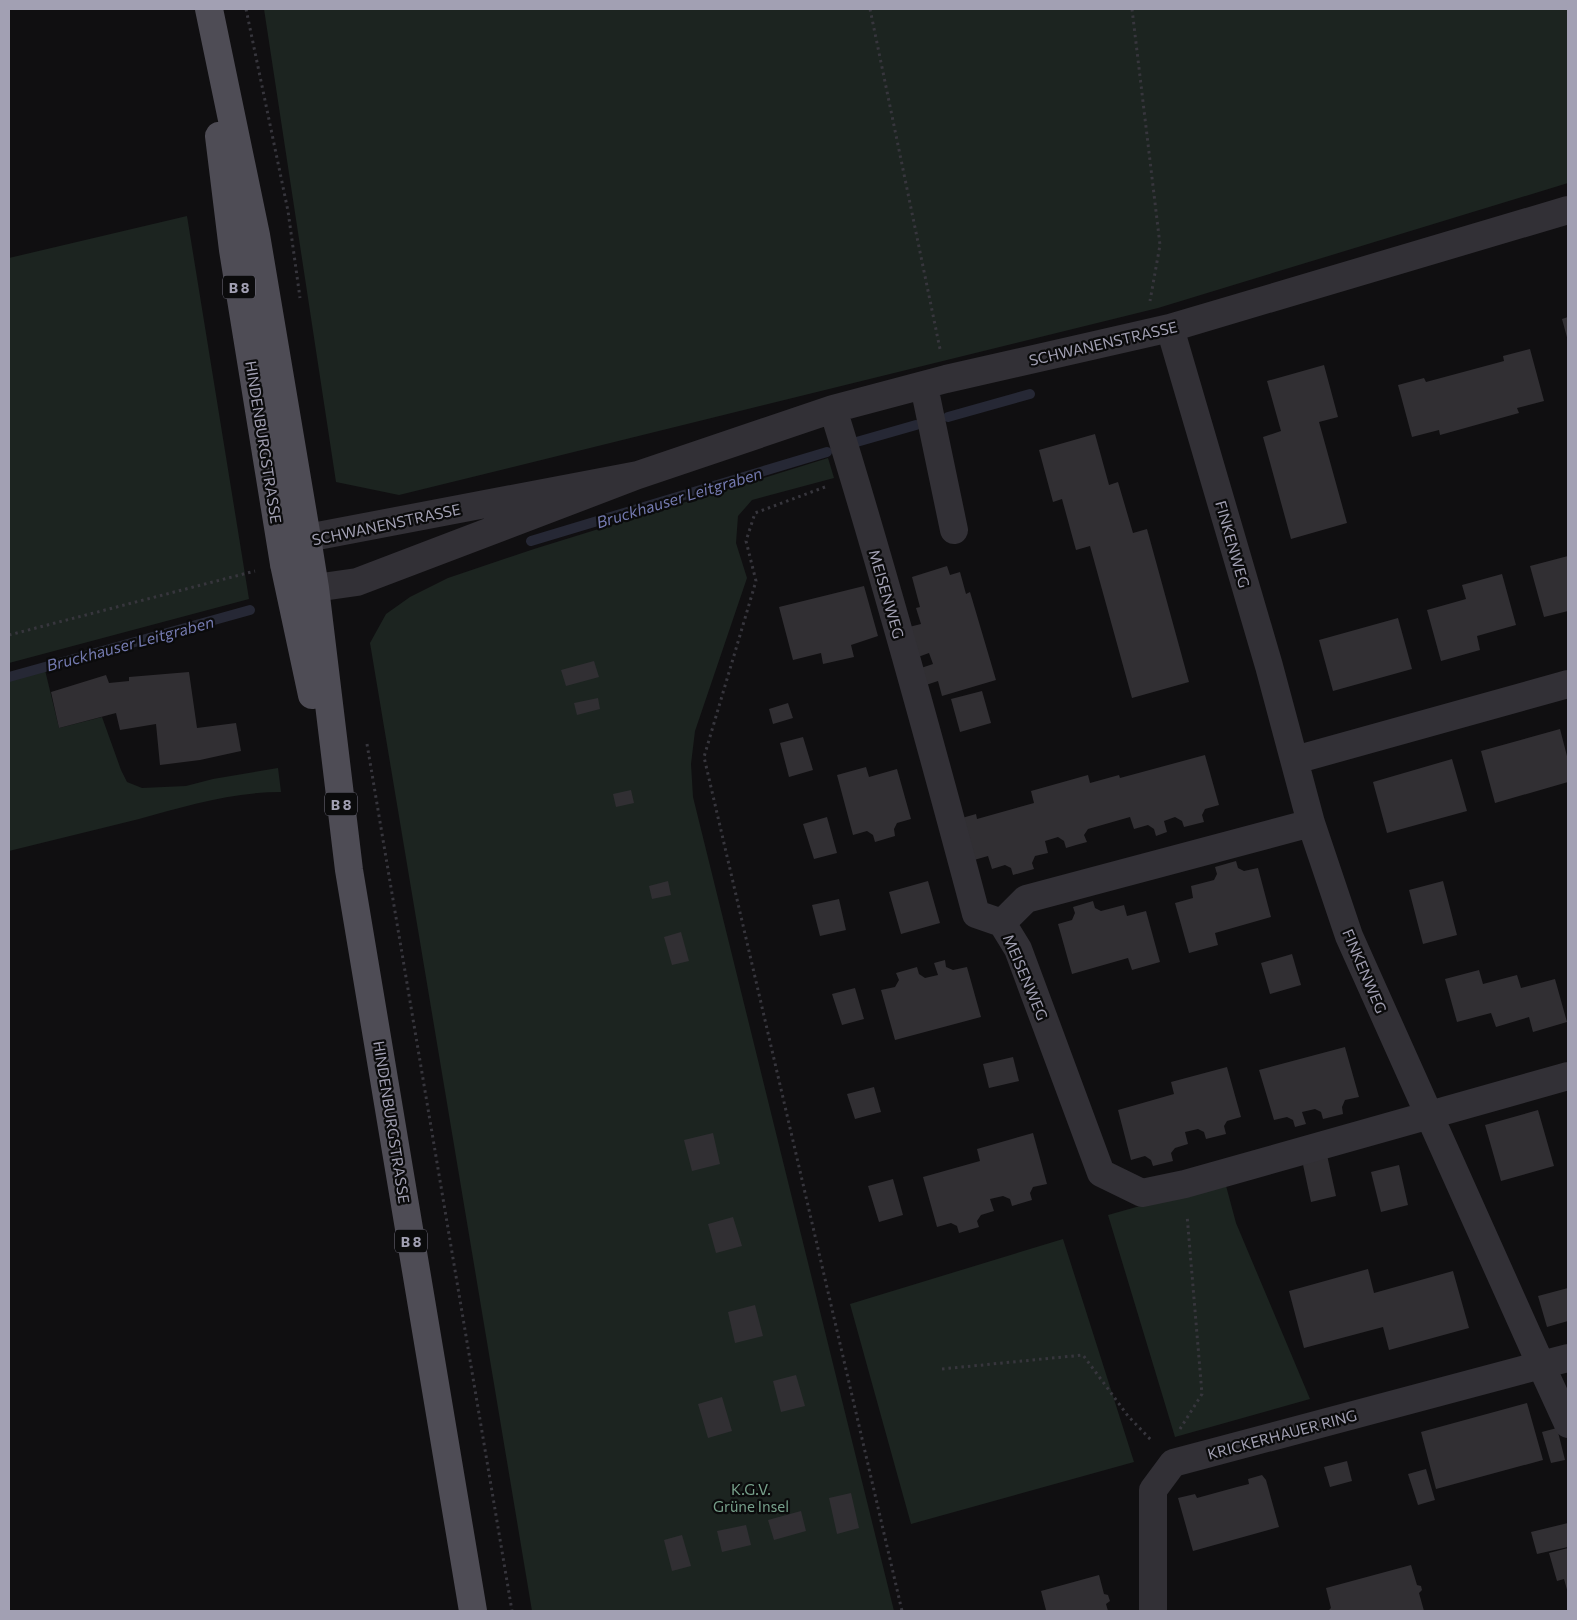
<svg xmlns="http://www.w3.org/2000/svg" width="1577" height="1620" viewBox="0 0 1577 1620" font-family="Commissioner,sans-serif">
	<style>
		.green { fill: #1c2420 }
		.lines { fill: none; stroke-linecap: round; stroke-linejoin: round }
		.stream { stroke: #262835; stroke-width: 10 }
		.building { fill: #312f33 }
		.path { stroke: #37363d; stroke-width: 3; stroke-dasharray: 2.5 4; stroke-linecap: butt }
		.minor { stroke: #323036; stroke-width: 28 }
		.major { stroke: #4e4c55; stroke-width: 28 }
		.labels { text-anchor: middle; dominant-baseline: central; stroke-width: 4.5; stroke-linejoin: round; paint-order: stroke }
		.shield { fill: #0b0b0c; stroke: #757381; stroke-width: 1 }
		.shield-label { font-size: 14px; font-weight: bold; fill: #a2a0b3 }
		.street-label { font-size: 15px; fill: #a2a0b3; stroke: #0b0b0c }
		.park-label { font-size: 15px; fill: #769f8a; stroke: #0b0b0c }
		.water-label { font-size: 16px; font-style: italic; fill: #747ab0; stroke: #0b0b0c }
	</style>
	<rect width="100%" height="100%" fill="#100f11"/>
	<path class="green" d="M264,9H1568V183L1158,308L399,495L336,482Z
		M187,216L249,599L9,663V258Z
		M828,458L834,478L752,500L738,516L736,543L747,578L695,731L691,764L693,797L894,1611H532L370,643L386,614L410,597L448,578L534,549Z
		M45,670L59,728L102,717L121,770L127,782L142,788L186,786L213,779L278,768L281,792C232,792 185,806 139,819C96,830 52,840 9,851V680Z
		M1225,1182L1236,1223L1310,1399L1175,1437L1108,1215Z
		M1063,1239L1134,1462L911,1524L850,1304Z"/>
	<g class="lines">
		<path class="stream" d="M948,417L1030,394
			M853,443L916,425
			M531,541L827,452
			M9,677L250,610"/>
	</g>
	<path class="building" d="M1568,317V341L1562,319Z
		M1530,349L1544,401L1517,408L1519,413L1440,435L1439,430L1412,437L1398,385L1424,378L1426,382L1504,361L1503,356Z
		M1324,365L1338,417L1319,422L1347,523L1291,539L1263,437L1281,431L1267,381Z
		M1095,434L1109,485L1118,482L1133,533L1147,529L1189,682L1132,698L1090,546L1076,550L1062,499L1053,502L1039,450Z
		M1568,556V611L1544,617L1530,566Z
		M947,566L950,575L960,572L966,594L970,592L996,680L942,696L938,681L926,685L921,668L933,664L929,653L918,657L909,627L921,624L916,608L920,607L912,577Z
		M1502,574L1516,625L1477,636L1480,650L1441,661L1427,610L1466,599L1462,585Z
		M864,586L878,636L851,645L854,657L823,664L821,653L793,660L779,607Z
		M1398,618L1412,669L1333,691L1319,640Z
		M594,661L599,677L566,686L561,670Z
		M189,672L197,728L236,723L241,751L200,760L160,765L156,724L120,730L116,713L59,728L51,692L106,675L109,683L129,681V677Z
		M982,691L991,723L960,732L951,699Z
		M598,698L600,709L577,715L574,703Z
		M788,703L793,718L773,724L769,709Z
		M1560,729L1568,760V782L1495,803L1481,751Z
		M803,737L813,770L789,777L780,743Z
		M1205,755L1219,805L1205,809L1202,815L1204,822L1184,827L1182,821L1175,817L1164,821L1167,832L1156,836L1154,829L1148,825L1134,829L1130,817L1088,829L1084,835L1087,842L1076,845L1066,848L1064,841L1058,837L1045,841L1048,853L1035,856L1032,863L1034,869L1013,875L1011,868L1005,865L992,869L988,856L974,860L962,818L976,814L977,819L1034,803L1031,791L1088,775L1090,783L1119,775L1120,778Z
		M1452,759L1467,811L1387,833L1373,782Z
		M866,767L869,777L897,769L911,819L897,823L894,829L895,836L875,842L873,835L867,831L853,835L837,775Z
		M631,790L634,803L616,807L613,794Z
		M827,817L837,853L814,859L803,824Z
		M1236,861L1238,868L1244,871L1258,868L1271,917L1215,933L1218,945L1189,953L1175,903L1193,898L1191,886L1214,880L1217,874L1215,867Z
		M668,881L671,895L652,899L649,886Z
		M928,881L940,923L901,934L889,892Z
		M1443,881L1457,935L1423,944L1409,890Z
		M839,899L846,930L820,936L812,905Z
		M1093,901L1095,908L1101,911L1124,905L1127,916L1146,911L1160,962L1132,970L1128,958L1072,974L1058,924L1072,920L1075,913L1073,907Z
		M681,932L689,961L672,965L664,937Z
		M1292,954L1301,985L1270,994L1261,963Z
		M945,960L946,967L953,970L967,967L981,1017L895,1040L881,990L895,987L899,980L896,973L917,967L919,974L925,978L938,975L934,963Z
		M1479,970L1483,984L1517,975L1521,988L1555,979L1567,1022L1533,1032L1529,1017L1496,1027L1491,1013L1457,1022L1445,979Z
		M855,988L864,1019L842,1025L832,994Z
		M1345,1047L1359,1097L1345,1100L1342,1107L1343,1114L1323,1119L1321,1112L1315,1109L1302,1112L1306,1124L1295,1127L1293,1120L1287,1117L1274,1120L1259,1070Z
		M1013,1057L1019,1081L989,1088L983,1064Z
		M1227,1067L1241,1117L1227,1121L1224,1126L1226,1134L1206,1139L1204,1132L1198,1129L1185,1132L1188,1144L1175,1148L1171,1153L1173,1161L1153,1166L1151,1160L1145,1156L1131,1160L1118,1110L1174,1094L1171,1082Z
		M874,1087L881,1112L855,1119L847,1094Z
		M1538,1110L1554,1166L1501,1181L1485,1125Z
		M713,1133L720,1164L692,1171L684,1140Z
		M1033,1133L1047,1184L1033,1187L1030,1193L1032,1200L1012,1206L1010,1199L1003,1196L990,1199L994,1211L981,1215L977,1221L979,1227L959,1233L957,1226L951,1223L937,1227L923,1177L980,1161L977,1149Z
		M1327,1155L1336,1196L1311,1202L1302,1160Z
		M1399,1165L1408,1205L1381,1212L1371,1172Z
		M893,1179L903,1215L879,1222L868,1186Z
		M733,1217L742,1246L716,1253L708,1224Z
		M1368,1269L1374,1293L1453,1271L1469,1328L1389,1350L1383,1327L1304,1348L1289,1291Z
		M1568,1288V1321L1547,1327L1538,1296Z
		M755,1305L763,1336L735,1343L728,1312Z
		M796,1375L805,1406L781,1412L773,1381Z
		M722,1397L732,1431L708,1438L698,1404Z
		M1527,1403L1543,1460L1436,1489L1421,1432Z
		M1557,1428L1565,1460L1551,1463L1542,1432Z
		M1347,1461L1352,1481L1330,1487L1324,1467Z
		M1426,1469L1435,1500L1418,1505L1408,1474Z
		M1262,1475L1266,1480L1279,1527L1193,1551L1178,1498L1195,1494L1197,1498L1237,1487L1249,1484L1248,1479Z
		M851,1493L859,1528L837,1534L829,1498Z
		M801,1511L806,1531L774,1540L768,1520Z
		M1568,1523V1547L1537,1554L1531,1532Z
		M746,1525L751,1545L722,1552L717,1531Z
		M682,1535L691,1566L672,1571L664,1540Z
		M1568,1548V1593L1564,1579L1557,1581L1549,1553Z
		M1411,1565L1417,1585L1421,1586L1422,1590L1419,1593L1424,1611H1328L1331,1608L1326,1588Z
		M1099,1575L1104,1594L1108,1595L1110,1601L1106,1604L1108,1611H1045L1046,1610L1041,1591Z"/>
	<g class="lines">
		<path class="path" d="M246,9L288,211L300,298
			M870,9L940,349
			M1132,9L1160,245L1150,301
			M825,487L755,513L746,541L756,581L704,757L902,1611
			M9,635L255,571
			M367,744L512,1611
			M942,1369L1083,1355L1128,1416L1152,1441
			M1180,1429L1202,1394L1187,1215"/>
		<path class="minor" d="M1170,328L1269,666L1311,823L1349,936L1541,1365L1568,1358
			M924,386L954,530
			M833,409C885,576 931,745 976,914L1002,923L1018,949L1101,1173L1142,1193L1185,1184L1568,1076
			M638,475L307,538L284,564L315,588L357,582L638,475L833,409L946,379L1170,328L1568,210
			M1295,760L1568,684
			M1002,923L1026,899L1311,823
			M1153,1611V1490L1173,1463L1541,1365L1568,1424"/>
		<path class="major" d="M209,9L256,235L307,538L315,588L349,870L473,1611
			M219,136L233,250L284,564L312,695"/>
	</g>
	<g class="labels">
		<g class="shield">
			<rect x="223" y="275.5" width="32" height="23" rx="4"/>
			<rect x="325" y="792.5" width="32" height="23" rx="4"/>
			<rect x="395" y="1229.5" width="32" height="23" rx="4"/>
		</g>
		<g class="shield-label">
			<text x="239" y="287">B 8</text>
			<text x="341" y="804">B 8</text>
			<text x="411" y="1241">B 8</text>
		</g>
		<g class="street-label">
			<text transform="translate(1103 343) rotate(-13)">SCHWANENSTRASSE</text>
			<text transform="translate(264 442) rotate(81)">HINDENBURGSTRASSE</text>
			<text transform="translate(386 524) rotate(-12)">SCHWANENSTRASSE</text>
			<text transform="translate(1233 544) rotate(74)">FINKENWEG</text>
			<text transform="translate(887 594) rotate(74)">MEISENWEG</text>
			<text transform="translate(1365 971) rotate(67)">FINKENWEG</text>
			<text transform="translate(1026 977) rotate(67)">MEISENWEG</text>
			<text transform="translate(392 1122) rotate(81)">HINDENBURGSTRASSE</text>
			<text transform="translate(1282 1434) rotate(-15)">KRICKERHAUER RING</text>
		</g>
		<g class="park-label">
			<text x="751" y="1489">K.G.V.<tspan x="751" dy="17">Grüne Insel</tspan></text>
		</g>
		<g class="water-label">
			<text transform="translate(679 497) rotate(-17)">Bruckhauser Leitgraben</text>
			<text transform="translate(130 643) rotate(-15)">Bruckhauser Leitgraben</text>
		</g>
	</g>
	<rect width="1577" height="1620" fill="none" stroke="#a2a0b3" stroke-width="20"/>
</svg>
